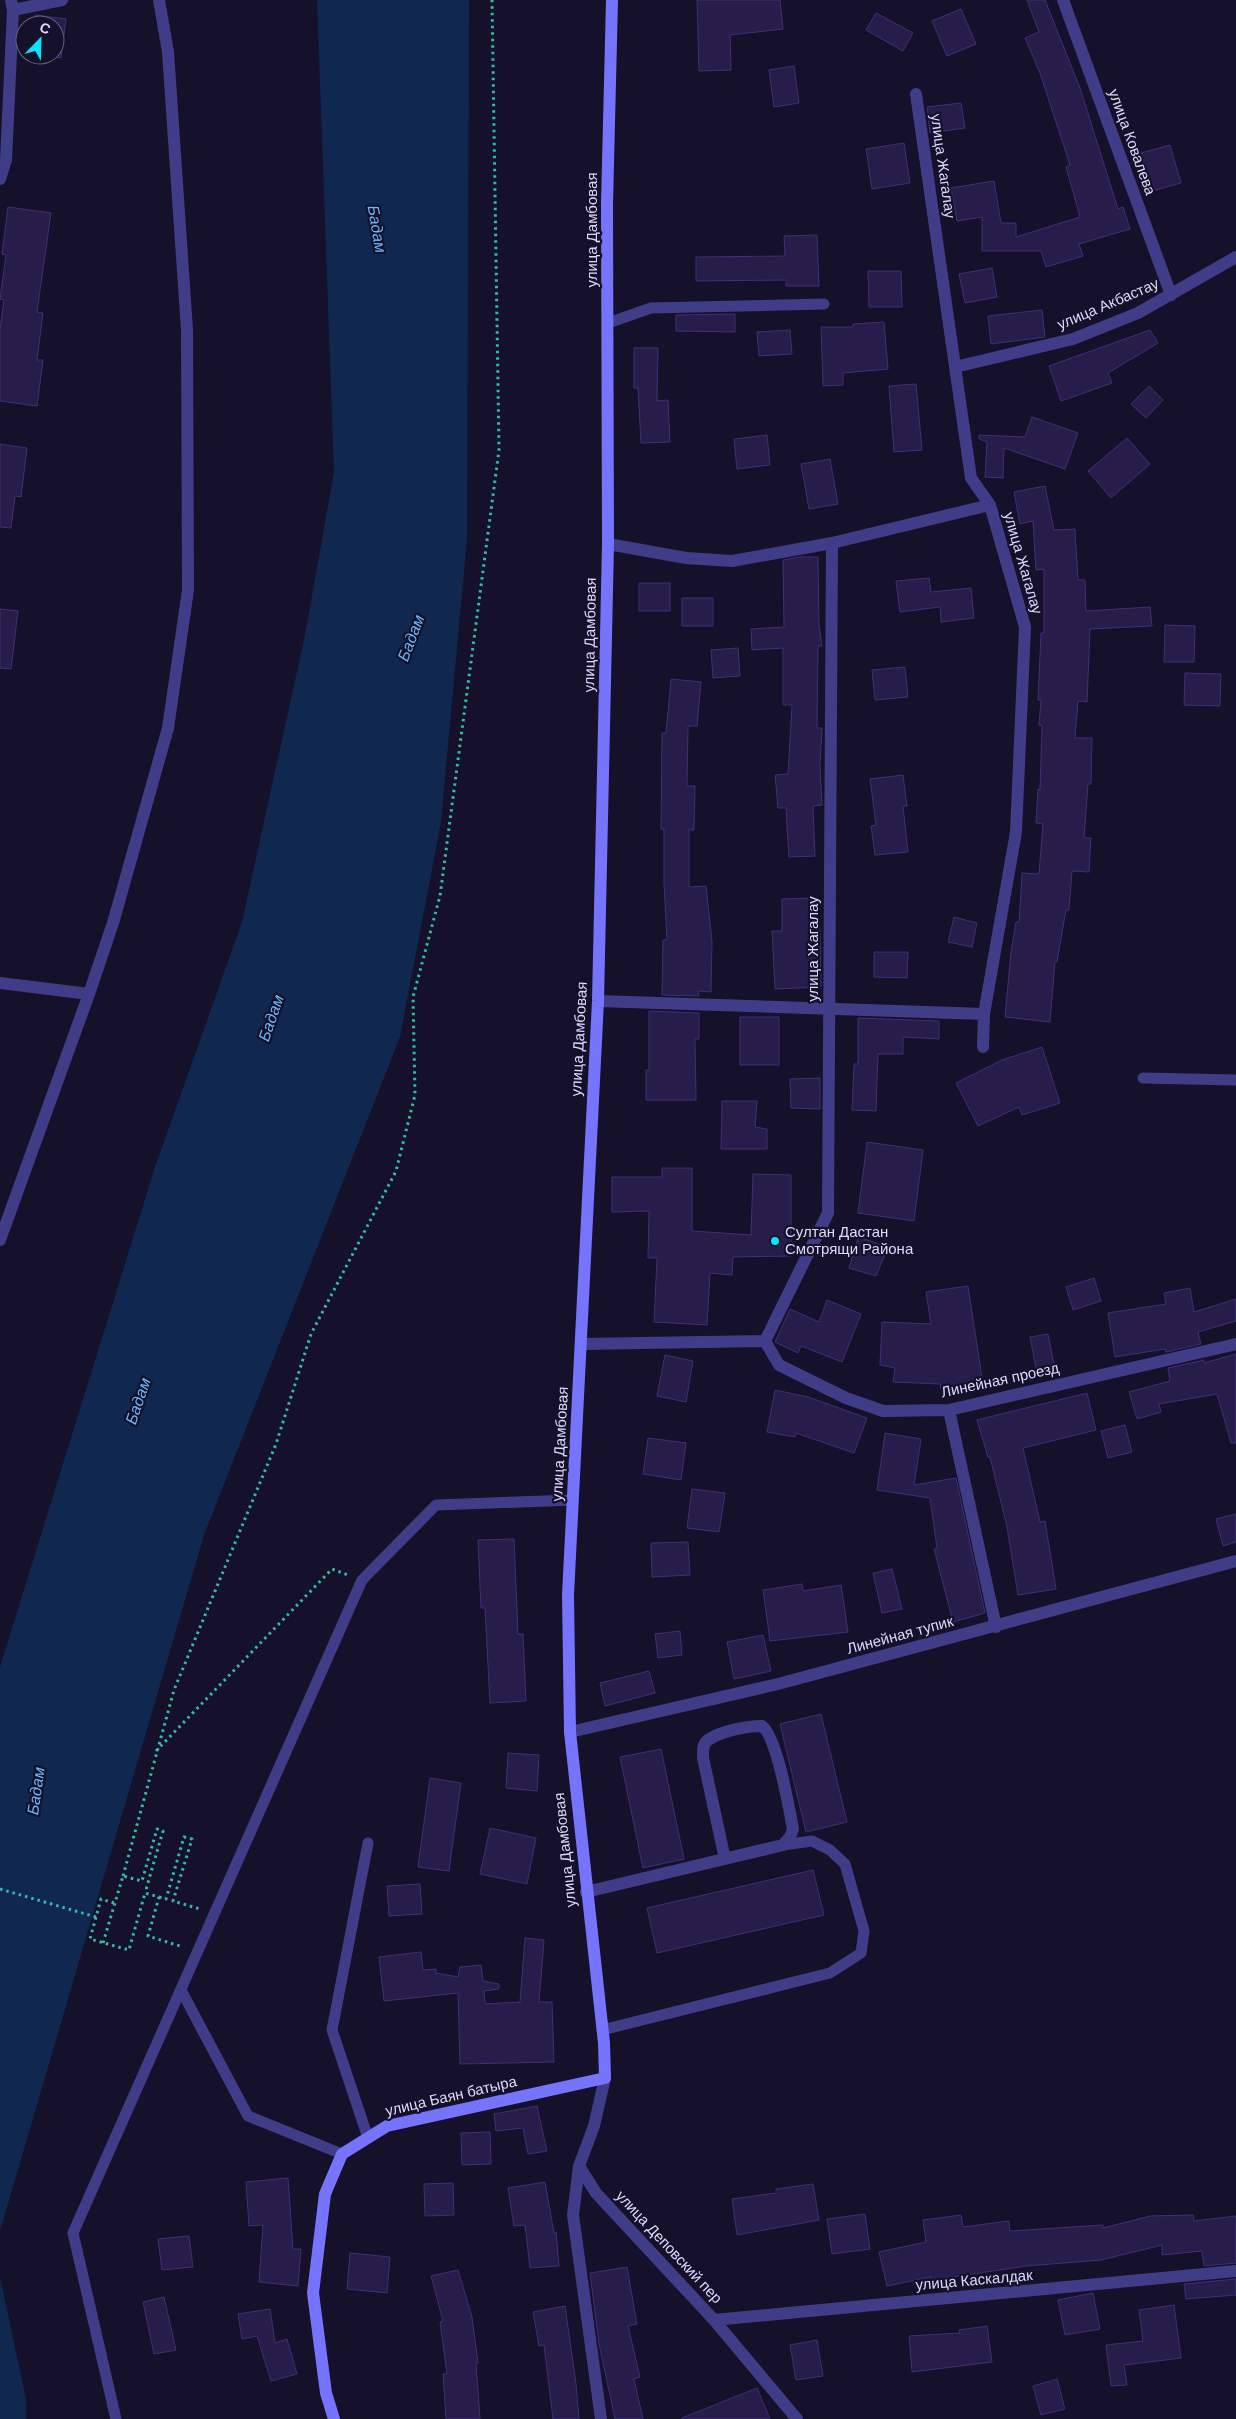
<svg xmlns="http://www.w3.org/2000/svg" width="1236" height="2419" viewBox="0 0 1236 2419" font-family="'DM Sans',sans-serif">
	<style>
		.water { fill: #10274f }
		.building { fill: #261d4a; stroke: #3e3076 }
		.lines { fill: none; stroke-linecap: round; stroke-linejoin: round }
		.path { stroke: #32bab2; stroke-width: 3; stroke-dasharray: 2.5 4; stroke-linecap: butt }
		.lane { stroke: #403d88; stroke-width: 11 }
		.street { stroke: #403d88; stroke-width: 12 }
		.secondary { stroke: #7673fd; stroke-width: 12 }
		.poi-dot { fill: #09e3fb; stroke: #15112a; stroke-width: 2 }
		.labels { text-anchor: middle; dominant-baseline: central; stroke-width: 4.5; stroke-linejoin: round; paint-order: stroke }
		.street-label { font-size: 15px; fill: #dedafe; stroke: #15112a }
		.poi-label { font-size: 15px; fill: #dedafe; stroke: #15112a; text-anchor: start }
		.water-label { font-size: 16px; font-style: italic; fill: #6ab8fd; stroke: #15112a }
	</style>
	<rect width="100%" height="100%" fill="#15112a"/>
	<path class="water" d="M317,0H469L467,539L441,822L400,1037L204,1535L0,2231V1667L155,1167L242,922L305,635L334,472Z
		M0,2277L26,2399V2419H0Z"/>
	<path class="building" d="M697,0H780L783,29L730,35L731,70L699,71Z
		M1027,0H1045L1080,88L1118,209L1123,207L1130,229L1079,244L1083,256L1046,267L1041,251H982V217L957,221L951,188L994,181L1001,223H1016V237L1080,217L1066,167L1070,165L1040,73L1025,38L1039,32Z
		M961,9L976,44L947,56L932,21Z
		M876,13L913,33L903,51L866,30Z
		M35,15L66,19L61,58L35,55H55V25H33Z
		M794,66L799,103L774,107L769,70Z
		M961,103L965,128L930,133L927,107Z
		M904,143L910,183L872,189L866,149Z
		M1170,145L1181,183L1152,191L1141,153Z
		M8,207L51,213L37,312L43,313L37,360H43L37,406L0,401V329L4,300L0,299L6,255L2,254Z
		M817,235L819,286H786V280L696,281V257L785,256L784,236Z
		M992,268L997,297L965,303L959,274Z
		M868,271H901L902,307H869Z
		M1042,310L1045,337L991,344L988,316Z
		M735,314V332L676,331V315Z
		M884,322L888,369L843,373V385L823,386L821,327H853V324Z
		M790,330L792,354L759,356L757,332Z
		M1150,330L1158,343L1108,373L1112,383L1061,401L1049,366Z
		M634,348H658L657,401L668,400L670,442L641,443L638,388H634Z
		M916,384L922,450L894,452L889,386Z
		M1149,386L1163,400L1146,418L1131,404Z
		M1032,417L1078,433L1065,469L1004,448L1003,478L985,477L987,442L979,439V435L1025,437Z
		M767,435L770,465L737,469L734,439Z
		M1127,438L1150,464L1111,498L1088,471Z
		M0,444L27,448L21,497L15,496L11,528L0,527Z
		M830,459L838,504L809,509L801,464Z
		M1045,486L1054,530L1075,529L1078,580H1085L1086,611L1150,607L1152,626L1090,629L1087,702L1078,701L1075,738H1092L1091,784H1088L1084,838H1091L1089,872L1072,871L1069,910H1066L1057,962H1055L1050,1022L1005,1017L1011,952L1016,922H1019L1022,873L1039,874L1043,824L1036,823L1038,789L1040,790L1042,726L1039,725L1041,700H1038L1041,633H1044V569L1036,570L1033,521L1020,524L1014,492Z
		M800,557H818L819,625L822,646H818L817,728H822L820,767L822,805L813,806L815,856L789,857L786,808H778L775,775L788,774L792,705H783V648L752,650L751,629L784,627L783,560Z
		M929,578L931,592L971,588L974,618L941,622L940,607L900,612L896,581Z
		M639,583H670V611H639Z
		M682,598H713V626H682Z
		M0,609L18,611L11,669L0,668Z
		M1165,625L1195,626L1194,662H1164Z
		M738,648L740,676L713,678L711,650Z
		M905,667L908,697L875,700L872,670Z
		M1185,673L1221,674L1220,706L1184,705Z
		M671,679L701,682L697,726H688L687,786H695L694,830H689V887L706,886L712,941L711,992L698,991L699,996L662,995L663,940H667L664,883V829H661L662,733H666Z
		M903,775L907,806H903L908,852L875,855L871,826L876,825L870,779Z
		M814,898V930L820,929L821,987L775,989L772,931H782V899Z
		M954,917L977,923L972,947L948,942Z
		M874,952H908L907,978L874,977Z
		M649,1011L699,1013V1039H695L696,1100H646V1070H649Z
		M740,1017H779V1065H740Z
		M858,1018L939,1021V1039L903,1037V1054H878L876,1111L852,1110L854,1064H858Z
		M1042,1047L1060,1103L1022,1115L1019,1107L978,1126L956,1083L1002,1060Z
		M820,1078V1109L791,1108L790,1079Z
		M722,1101H757L755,1127L767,1129V1149H721Z
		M867,1142L923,1150L914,1221L858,1213Z
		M662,1168H692V1231L751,1235L753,1174L791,1175V1256L733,1257L732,1275L710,1273L707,1325L654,1322L657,1258H648L649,1211L612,1212V1177H662Z
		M858,1237L888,1247L876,1276L849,1268Z
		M1094,1278L1101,1301L1073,1310L1066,1287Z
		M968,1286L983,1385L942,1392L940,1384L893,1382L895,1368L880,1365L882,1322L931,1324L926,1292Z
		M1190,1288L1194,1312L1236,1299V1321L1198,1332L1201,1344L1166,1352L1165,1349L1115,1357L1108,1313L1166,1304L1164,1293Z
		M827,1300L861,1314L842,1362L801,1346L798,1353L775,1342L790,1309L819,1322Z
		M1048,1334L1055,1370L1037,1373L1030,1337Z
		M1236,1354V1443H1231L1217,1394L1159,1404L1161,1412L1137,1419L1129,1392L1170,1381L1168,1368L1204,1360V1363Z
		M665,1355L693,1361L686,1402L657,1396Z
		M775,1390L808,1397L867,1418L854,1453L796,1433L795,1437L767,1432Z
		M1087,1393L1096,1430L1023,1448L1040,1522L1045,1521L1056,1589L1018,1595L1007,1527L990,1457H988L977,1420Z
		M1125,1425L1132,1452L1108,1458L1101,1431Z
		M885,1433L921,1439L914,1485L956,1478L985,1613L953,1622L934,1549L937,1548L930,1498L877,1490Z
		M648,1438L686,1443L681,1480L643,1474Z
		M692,1489L725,1493L719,1532L687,1528Z
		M1236,1514V1542L1223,1546L1216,1519Z
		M514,1539L518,1634H523L526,1701L490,1703L485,1608H481L478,1540Z
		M688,1542L690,1575L652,1577L651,1543Z
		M892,1569L902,1609L882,1613L873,1573Z
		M802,1584L803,1591L841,1585L848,1632L770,1641L763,1590Z
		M680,1631L682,1655L658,1658L655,1634Z
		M763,1635L771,1671L734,1679L727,1642Z
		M649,1671L655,1693L605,1706L600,1683Z
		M821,1714L847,1822L806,1832L780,1724Z
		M661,1749L684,1859L643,1868L620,1757Z
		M508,1753L539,1755L537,1791L506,1788Z
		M430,1778L461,1783L449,1871L418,1867Z
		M490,1828L536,1838L527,1884L480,1874Z
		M813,1870L824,1915L657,1953L647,1908Z
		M420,1884L422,1914L389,1916L387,1886Z
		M525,1938L544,1940L539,2002H552L554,2062L460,2064L458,1993L384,2001L379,1957L421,1952L423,1970L436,1969V1973L458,1977L460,1967L481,1965L483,1981L499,1984V1989L484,1991L485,2004L520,2002Z
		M537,2106L547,2151L528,2154L523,2128L496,2131L494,2114Z
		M490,2132L491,2164L462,2165L461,2133Z
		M288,2178L293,2249H301L298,2286L259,2282L263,2225L249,2226L246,2182Z
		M545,2182L554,2233L556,2232L559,2266L530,2268L525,2225L514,2226L508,2188Z
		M453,2183L454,2215L425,2216L424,2184Z
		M813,2184L819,2220L737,2235L732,2199L776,2193V2189Z
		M865,2214L870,2249L832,2254L827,2219Z
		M961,2215L963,2227L1009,2221L1010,2231L1103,2225V2228L1150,2216L1193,2215L1194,2221L1236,2216V2263L1204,2266L1202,2251L1162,2255V2245L1101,2260L1027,2266L931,2280V2277L887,2286L879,2252L926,2242L923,2220Z
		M189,2236L193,2267L162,2270L158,2239Z
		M350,2253L390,2257L387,2293L347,2289Z
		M627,2267L637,2324L628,2326L640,2377L634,2379L643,2419H615L599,2344L590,2273Z
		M458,2270L472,2317L478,2363H476L480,2419H446L443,2374H447L440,2322L443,2321L431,2276Z
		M1236,2279V2295L1186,2299L1184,2284Z
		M1093,2293L1100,2329L1065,2335L1058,2300Z
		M164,2297L176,2350L154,2354L143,2302Z
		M1174,2305L1181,2358L1124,2365L1127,2385L1111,2386L1106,2345L1143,2341L1139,2310Z
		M565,2306L576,2384L579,2419H553L544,2345L539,2346L533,2312Z
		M270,2309L275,2343L287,2339L297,2374L271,2381L257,2336L242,2339L238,2314Z
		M987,2326L992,2362L912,2372L909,2336L960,2333L959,2330Z
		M817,2340L823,2376L796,2380L790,2345Z
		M1057,2379L1065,2409L1041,2415L1033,2386Z
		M757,2388L770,2419H682V2418Z"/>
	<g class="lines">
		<path class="path" d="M156,1751L332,1569L348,1575
			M123,1876L174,1690L276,1444L311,1334L396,1171L415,1095L413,997L440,896L499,450L492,0
			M0,1889L96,1917
			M159,1897L166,1899L184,1837L192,1839L173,1901L200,1909
			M114,1903L101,1899L90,1939L129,1950L145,1893L159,1897L148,1936L183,1947
			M103,1943L123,1876L142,1881L157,1829L163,1831L145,1893"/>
		<path class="lane" d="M608,323L651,308L824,304
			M1143,1078L1236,1080
			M181,1990L248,2116L342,2154
			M602,2030L830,1973L861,1953L864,1931L845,1864L830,1850L812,1841L783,1845
			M368,2138L332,2030L368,1843
			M116,2419L73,2233L362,1580L436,1505L573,1500"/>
		<path class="street" d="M1063,0L1171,295
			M13,10L62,0
			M916,94L971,478L990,505L1025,627L1016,832L984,1014L983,1047
			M0,179L6,160L13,10L11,0
			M955,367L1073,339L1138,313L1236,257
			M608,544L686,558L732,561L832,543L990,505
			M0,983L89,994L113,923L168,728L188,590L187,330L168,52L159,0
			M598,1001L984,1014
			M0,1240L89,994
			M765,1341L828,1213L832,543
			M581,1344L765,1341L779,1365L846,1398L883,1411L949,1410L1236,1344
			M949,1410L996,1627
			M570,1732L778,1684L1236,1561
			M586,1892L783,1845L790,1837L793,1829C789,1808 777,1737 762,1726C746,1726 721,1731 708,1740C702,1744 703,1752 703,1758L725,1859
			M605,2078L594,2126L579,2166L596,2193L714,2320L797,2419
			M579,2166L573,2215L601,2419
			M714,2320L1236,2271"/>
		<path class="secondary" d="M334,2419L326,2393L313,2293L325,2194L342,2154L387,2126L605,2078L604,2043L570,1732L568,1595L598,1001L608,544L607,204L612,0"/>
	</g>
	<circle class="poi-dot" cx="775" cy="1241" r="5"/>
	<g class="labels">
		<g class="street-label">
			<text transform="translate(1132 142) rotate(70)">улица Ковалева</text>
			<text transform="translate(943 166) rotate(82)">улица Жагалау</text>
			<text transform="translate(592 230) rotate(-90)">улица Дамбовая</text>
			<text transform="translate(1108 304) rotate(-23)">улица Акбастау</text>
			<text transform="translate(1023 563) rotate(74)">улица Жагалау</text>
			<text transform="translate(590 635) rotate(-89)">улица Дамбовая</text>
			<text transform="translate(813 949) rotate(-90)">улица Жагалау</text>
			<text transform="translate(579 1039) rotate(-87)">улица Дамбовая</text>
			<text transform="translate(1000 1380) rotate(-12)">Линейная проезд</text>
			<text transform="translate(560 1444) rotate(-87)">улица Дамбовая</text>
			<text transform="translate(900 1635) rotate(-15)">Линейная тупик</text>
			<text transform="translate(565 1850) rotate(-96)">улица Дамбовая</text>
			<text transform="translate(451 2096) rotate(-13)">улица Баян батыра</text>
			<text transform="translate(669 2247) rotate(47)">улица Деповский пер</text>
			<text transform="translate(974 2280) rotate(-5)">улица Каскалдак</text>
		</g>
		<g class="poi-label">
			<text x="785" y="1232">Султан Дастан<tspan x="785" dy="17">Смотрящи Района</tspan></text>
		</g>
		<g class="water-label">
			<text transform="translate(377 229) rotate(80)">Бадам</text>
			<text transform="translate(411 638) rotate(-69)">Бадам</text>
			<text transform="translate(271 1018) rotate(-71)">Бадам</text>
			<text transform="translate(138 1401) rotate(-71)">Бадам</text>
			<text transform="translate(36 1791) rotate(-82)">Бадам</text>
		</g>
	</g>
	<g transform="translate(40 40) rotate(23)"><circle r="24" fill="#15112a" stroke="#65617f"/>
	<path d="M0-4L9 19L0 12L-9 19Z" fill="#09e3fb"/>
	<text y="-8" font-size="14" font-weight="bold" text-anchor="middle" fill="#dedafe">С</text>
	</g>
</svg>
